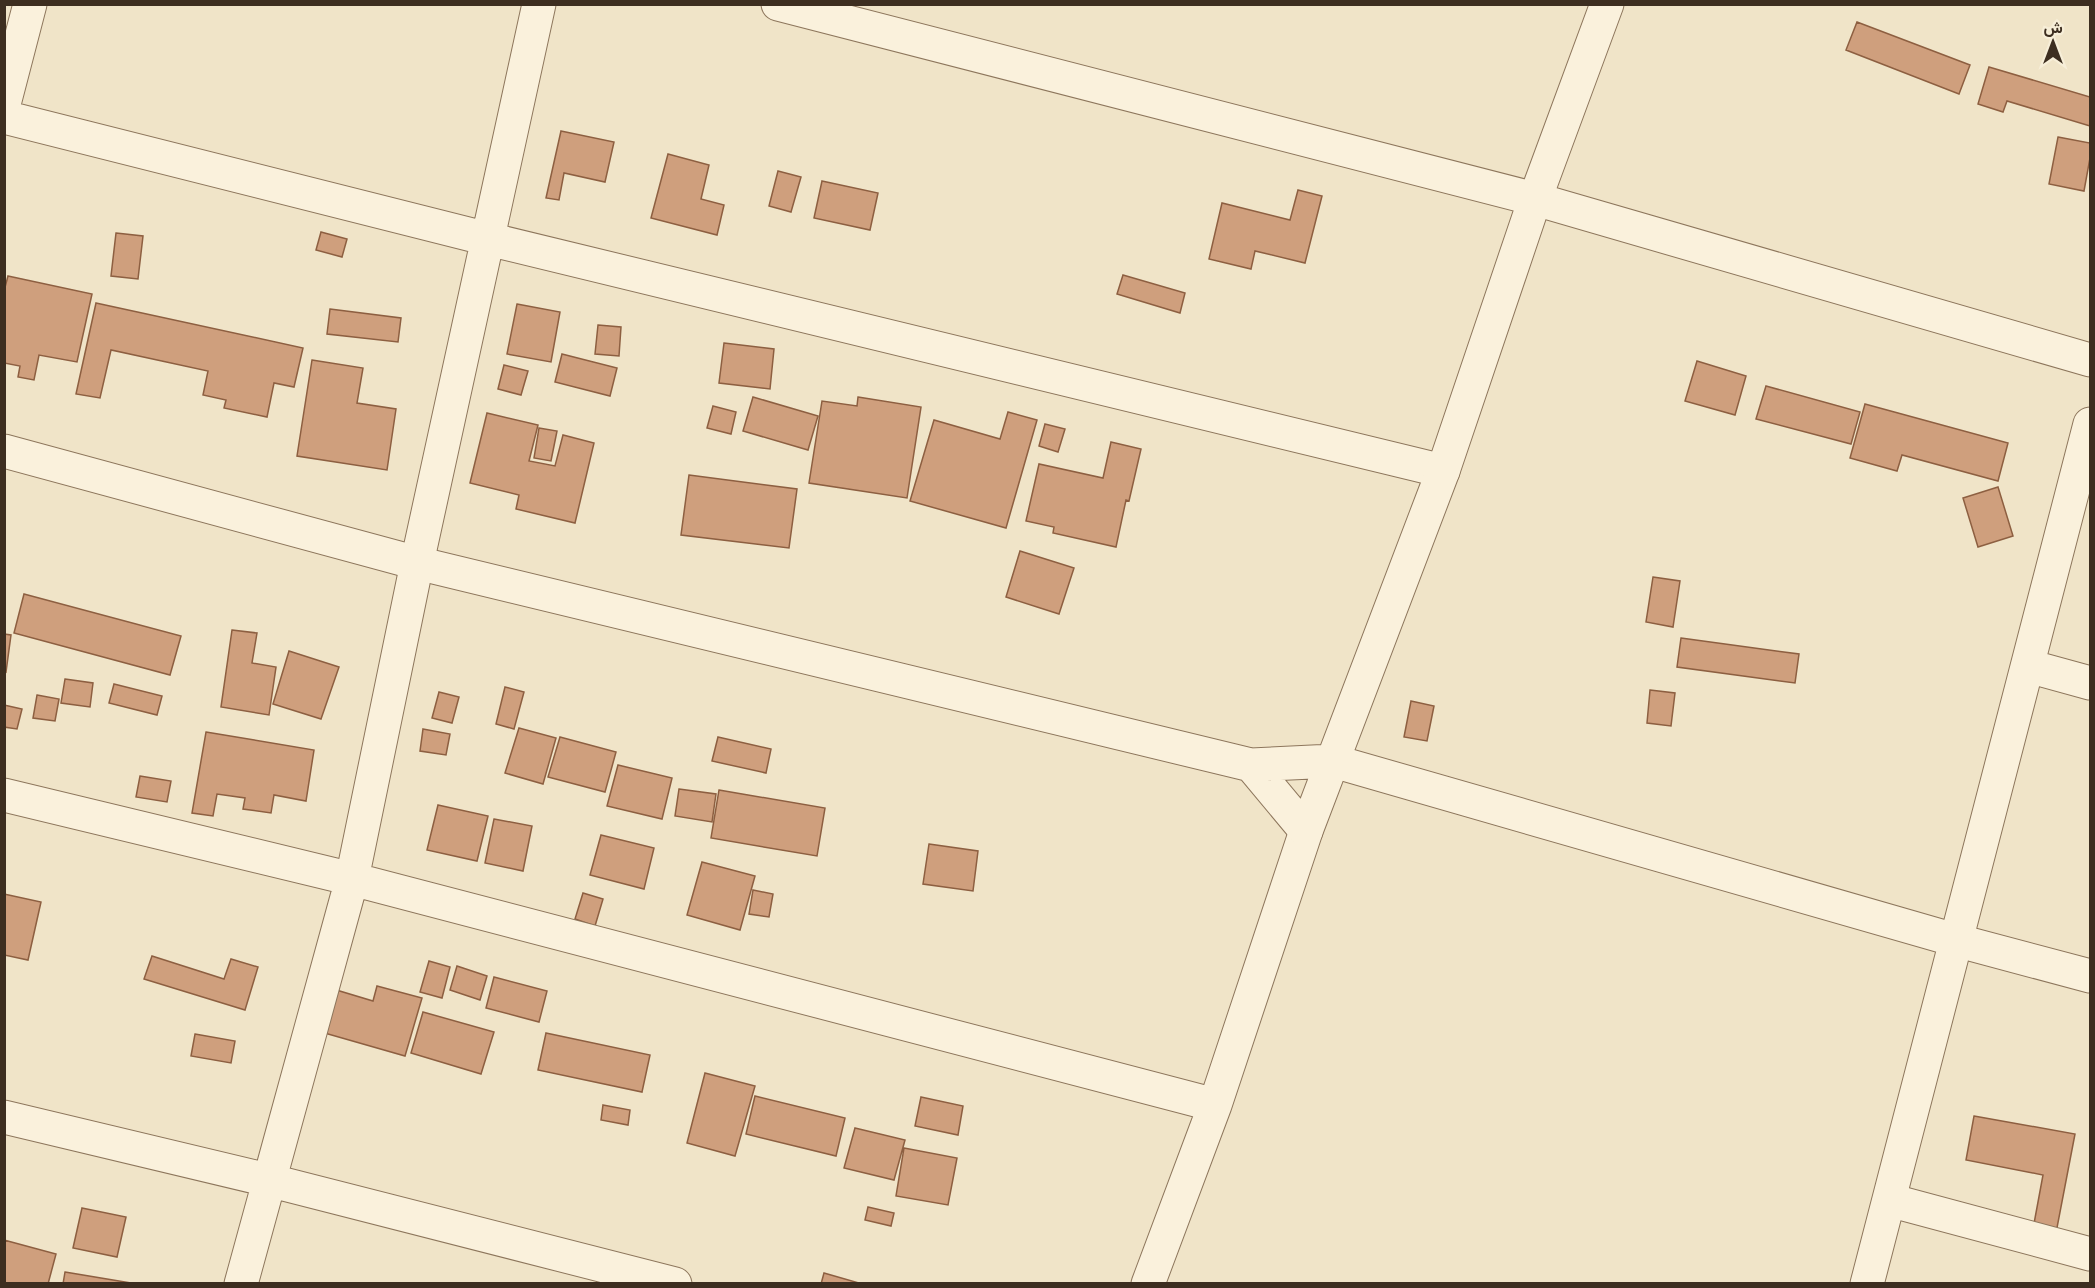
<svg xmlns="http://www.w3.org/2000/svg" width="2095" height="1288" viewBox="0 0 2095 1288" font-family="Spectral,Vazirmatn,serif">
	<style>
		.building { fill: #cf9f7d; stroke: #8d5f41; stroke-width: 1.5 }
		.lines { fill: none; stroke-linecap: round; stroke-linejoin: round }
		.minor-casing { stroke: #8d765c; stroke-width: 35 }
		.tertiary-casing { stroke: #8d765c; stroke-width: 35 }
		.minor { stroke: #faf1dc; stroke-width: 33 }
		.tertiary { stroke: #faf1dc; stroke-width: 33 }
	</style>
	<rect width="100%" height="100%" fill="#f0e4c8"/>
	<path class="building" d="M1857,22L1970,65L1959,94L1846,50Z
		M1989,67L2090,97V126L2007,101L2003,112L1978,104Z
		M561,131L614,142L605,182L564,173L559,200L546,198Z
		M2058,137L2090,143V158L2084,191L2049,184Z
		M668,154L709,165L701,199L724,205L717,235L651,218Z
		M778,171L801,177L791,212L769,206Z
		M822,181L878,193L870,230L814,218Z
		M1298,190L1322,196L1305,263L1255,251L1251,269L1209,259L1222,203L1290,220Z
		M321,232L347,239L342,257L316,250Z
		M116,233L143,236L138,279L111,276Z
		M1123,275L1185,293L1180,313L1117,294Z
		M8,276L92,294L77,362L39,355L34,380L18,377L20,366L4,363V291Z
		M96,303L303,348L294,387L274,383L267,417L224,408L226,400L203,395L208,371L111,350L100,398L76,394Z
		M517,304L560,312L551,362L507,354Z
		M330,309L401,318L398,342L327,334Z
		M598,325L621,327L619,356L595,354Z
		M724,343L774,349L770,389L719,383Z
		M562,354L617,368L610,396L555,382Z
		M312,360L363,368L357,403L396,409L387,470L297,456Z
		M1697,361L1746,376L1735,415L1685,401Z
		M504,365L528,371L521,395L498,389Z
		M1766,386L1860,412L1851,444L1756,419Z
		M753,397L818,416L808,450L743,431Z
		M858,397L921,407L907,498L809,483L822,401L857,406Z
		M1865,404L2008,443L1998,481L1902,455L1897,471L1850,458Z
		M713,406L736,412L731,434L707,428Z
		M1008,412L1037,420L1006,528L910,501L934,420L1000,439Z
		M487,413L538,425L529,461L555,466L563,435L594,443L575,523L516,509L519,495L470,483Z
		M1045,424L1065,429L1058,452L1039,446Z
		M539,428L557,431L551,461L534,458Z
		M1111,442L1141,449L1129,501L1126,500L1116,547L1053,533L1054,527L1026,521L1039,464L1103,478Z
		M689,475L797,489L789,548L681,535Z
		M1998,487L2013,536L1978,547L1963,498Z
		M1020,551L1074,568L1059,614L1006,597Z
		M1653,577L1680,581L1673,627L1646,622Z
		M24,594L181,636L170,675L14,633Z
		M232,630L257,633L252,663L276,667L269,715L221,707Z
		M4,634L11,635L6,672L4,671Z
		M1681,638L1799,654L1795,683L1677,667Z
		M289,651L339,667L321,719L273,704Z
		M65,679L93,683L90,707L61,703Z
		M114,684L162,696L157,715L109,703Z
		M505,687L524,692L514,729L496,724Z
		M1650,690L1675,693L1671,726L1647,723Z
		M439,692L459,697L452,723L432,718Z
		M37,695L59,699L55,721L33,718Z
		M1411,701L1434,706L1427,741L1404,737Z
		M4,705L22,709L17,729L4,727Z
		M519,728L556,738L543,784L505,773Z
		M423,729L450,734L446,755L420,751Z
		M206,732L314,750L306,801L274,795L271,813L243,809L245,798L217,794L213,816L192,813Z
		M560,737L616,752L605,792L548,777Z
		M718,737L771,749L766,773L712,761Z
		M618,765L672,778L662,819L607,806Z
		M140,776L171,781L167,802L136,797Z
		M679,789L716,794L712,822L675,816Z
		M719,790L825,808L817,856L711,838Z
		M438,805L488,816L477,861L427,850Z
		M494,819L532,826L523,871L485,863Z
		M601,835L654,848L644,889L590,875Z
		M929,844L978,851L973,891L923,884Z
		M702,862L755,876L740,930L687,915Z
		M753,890L773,894L769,917L749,914Z
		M583,893L603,899L595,926L575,919Z
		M4,894L41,902L28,960L4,955Z
		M152,956L224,979L231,959L258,967L245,1010L144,979Z
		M429,961L450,967L442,998L420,992Z
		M457,966L487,976L480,1000L450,990Z
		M494,977L547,991L539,1022L486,1008Z
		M377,986L422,998L405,1056L321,1032L333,989L373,1001Z
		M423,1012L494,1032L481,1074L411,1053Z
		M546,1033L650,1055L642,1092L538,1070Z
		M195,1034L235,1041L231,1063L191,1056Z
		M705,1073L755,1086L735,1156L687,1143Z
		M755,1096L845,1118L836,1156L746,1134Z
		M921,1097L963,1106L958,1135L915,1126Z
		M603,1105L630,1110L628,1125L601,1120Z
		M1974,1116L2075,1134L2056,1233L2033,1229L2043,1175L1966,1160Z
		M855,1128L905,1140L894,1180L844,1168Z
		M904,1148L957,1158L948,1205L896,1196Z
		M868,1207L894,1213L891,1226L865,1220Z
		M82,1208L126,1217L117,1257L73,1248Z
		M4,1240L56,1254L48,1284H4Z
		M65,1272L137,1284H63Z
		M824,1273L859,1283V1284H821Z"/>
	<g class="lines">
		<g class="minor-casing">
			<path id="minor" d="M778,4L1535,199L2090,360
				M4,104L30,4
				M4,117L488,239L1443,471
				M2028,666L2090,683
				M1333,761L1955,940L2090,976
				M4,795L352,879L1215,1105
				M4,1117L268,1180L675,1284
				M1889,1200L2090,1254
				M241,1284L352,879L417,563L539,4
				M1148,1284L1215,1105L1306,831
				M1867,1284L2090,424"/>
		</g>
		<g class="tertiary-casing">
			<path id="tertiary" d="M4,451L417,563L1251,765L1333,761
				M1251,765L1306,831L1443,471L1535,199L1607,4"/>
		</g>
		<use href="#minor" class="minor"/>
		<use href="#tertiary" class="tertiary"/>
	</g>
	<rect width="2095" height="1288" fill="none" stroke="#3d2e20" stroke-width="12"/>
	<g transform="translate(2053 42)" stroke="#f7eed8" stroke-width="4.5" paint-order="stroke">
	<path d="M0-4.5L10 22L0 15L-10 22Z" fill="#3d2e20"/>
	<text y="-9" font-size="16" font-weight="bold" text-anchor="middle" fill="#3d2e20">ش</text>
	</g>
</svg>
